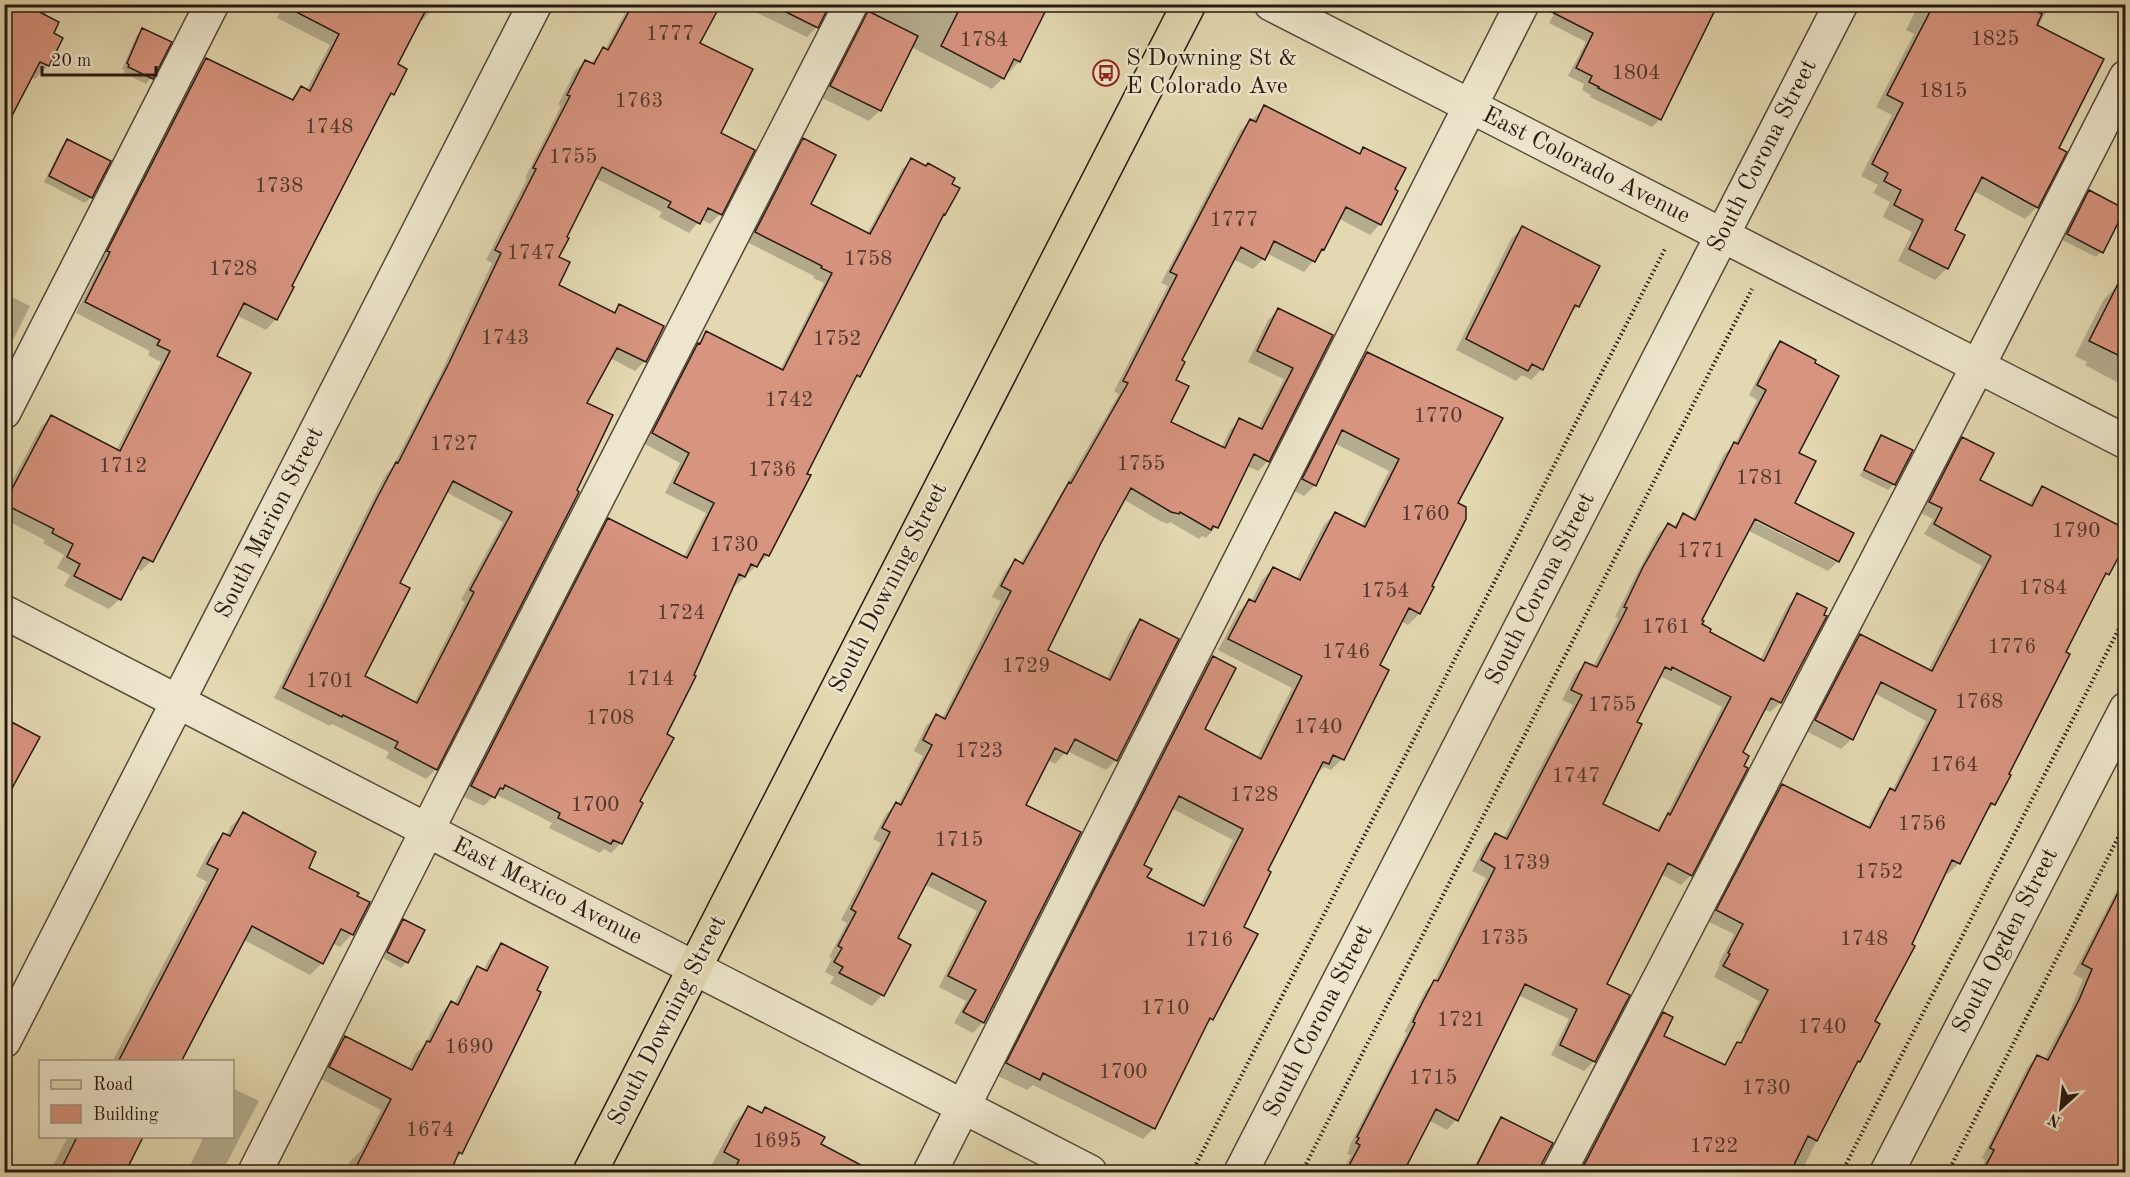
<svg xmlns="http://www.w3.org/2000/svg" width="2130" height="1177" viewBox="0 0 2130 1177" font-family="'Old Standard TT',serif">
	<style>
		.shadow { fill: #0003; fill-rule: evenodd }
		.building { fill: #d7947f; stroke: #271911; stroke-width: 1.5; fill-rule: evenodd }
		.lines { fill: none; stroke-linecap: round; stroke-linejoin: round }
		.minor-casing { stroke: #564939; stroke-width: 36 }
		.major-casing { stroke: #271911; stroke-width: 36 }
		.path { stroke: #271911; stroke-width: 4; stroke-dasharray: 1.5 3; stroke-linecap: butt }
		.minor { stroke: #ede6cc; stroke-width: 33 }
		.major { stroke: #e3d8b1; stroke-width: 33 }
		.labels { text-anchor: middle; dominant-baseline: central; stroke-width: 5; stroke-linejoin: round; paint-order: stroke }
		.number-label { font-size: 21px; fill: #53382c }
		.poi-label { font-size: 24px; fill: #271911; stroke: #ede6cc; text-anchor: start }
		.street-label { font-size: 24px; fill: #271911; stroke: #ede6cc }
	</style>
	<rect width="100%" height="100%" fill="#e3d8b1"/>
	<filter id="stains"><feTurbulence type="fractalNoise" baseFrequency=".00333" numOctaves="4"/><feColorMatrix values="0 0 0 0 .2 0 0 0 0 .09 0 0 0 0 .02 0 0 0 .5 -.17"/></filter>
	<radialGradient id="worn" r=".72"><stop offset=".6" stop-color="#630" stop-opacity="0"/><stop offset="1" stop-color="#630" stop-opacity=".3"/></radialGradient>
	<path class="shadow" d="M4,4H50L45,16L52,34L61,39L48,66L35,79L30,77Z
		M284,4H436L423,20L420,19L396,65L405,69L393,94L385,102L290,287L276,319L266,330L236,315L215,357L151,561L141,571L135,568L120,599L109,609L64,586L70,575L57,568L64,555L43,543L45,540L4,519V496L41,427L51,417L116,451L161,362L148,355L150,351L76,313L101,263L98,261L196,70L206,59L290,100L301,88L306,91L330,45L277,18Z
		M630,4H696L698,44L719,134L720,214L710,224L701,219L689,233L659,217L662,212L595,178L557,257V285L612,314L620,306L645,361L635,371L610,358L585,404L436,769L426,779L386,758L389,752L332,724L330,726L274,698L367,511L386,474L392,468L440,375L492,263L486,260L527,179L525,178L561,106L558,105L575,71L585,61L590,64L603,49L605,50ZM446,492L503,522L461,600L465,602L414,703L363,677L398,584Z
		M758,4H828L817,27L807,37L755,12Z
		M875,4H937L953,14L961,4H1048L1019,62L1008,73L1006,72L1003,78L992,89L911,47L880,110L869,121L820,97L857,24L870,14Z
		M1477,4H1493L1488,10Z
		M1559,4H1719L1660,119L1652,127L1590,97L1591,95L1582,90L1584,84L1568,76L1586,42L1549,23Z
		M1919,4H2050L2038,27L2057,149L2037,207L2025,219L1974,191L1953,231L1947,268L1935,280L1898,261L1912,232L1883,217L1890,202L1873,193L1878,185L1861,176L1892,115L1876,107L1914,34L1906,30Z
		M143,30L170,43L151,78L146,84L124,73L125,70L122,69L137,35Z
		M1265,107L1358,154L1363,149L1393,190L1380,224L1370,235L1338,218L1323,249L1304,272L1266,253L1263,259L1253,269L1233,259L1180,361L1174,381L1169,423L1221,448L1230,430L1240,420L1258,429L1284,379L1248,362L1268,320L1278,310L1331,336L1268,461L1258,471L1247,466L1216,527L1206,538L1202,536L1199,539L1170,522L1168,524L1160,521L1123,499L1046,651L1106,680L1130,631L1140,621L1116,760L1106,770L1067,751L1055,764L1048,760L1024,806L983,1022L973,1033L954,1023L966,1001L939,987L977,911L924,884L896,938L909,945L882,995L872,1006L830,983L834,977L825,972L832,958L829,957L847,923L841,920L881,843L873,839L886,814L896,804L898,805L923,756L914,751L926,726L936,716L942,719L1001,601L992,597L1005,572L1015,561L1020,564L1119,394L1114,391L1168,286L1161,283L1240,131Z
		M804,140L809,204L867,234L902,169L912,160L958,189L944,214L939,219L859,376L851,384L805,474L768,555L735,586L733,585L665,735L621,843L611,853L604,849L600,853L549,828L552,823L495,794L484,806L462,796L599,529L609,520L683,558L706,513L665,493L680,463L643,443L689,354L707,333L780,370L824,283L813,278L814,276L747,242L794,149Z
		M68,141L109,162L91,197L85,203L44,182L62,146Z
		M2089,192L2101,252L2096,257L2062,240L2084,197Z
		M1522,228L1578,306L1568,316L1542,369L1531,380L1522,375L1516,381L1456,350L1511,239Z
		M2119,284L2126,287V387L2085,365L2087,362L2075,356L2104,299Z
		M4,293L30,306L10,346L4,351V346L7,347V344L4,342Z
		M1780,343L1814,360L1813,364L1837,376L1797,453L1814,461L1793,504L1852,534L1838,561L1828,571L1747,530L1700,621L1702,622L1700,625L1709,630L1708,633L1760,660L1788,605L1798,595L1825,609L1822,615L1825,617L1780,703L1770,712L1764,709L1741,753L1747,756L1742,766L1746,768L1691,875L1681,885L1661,874L1605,985L1628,996L1594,1061L1584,1071L1551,1055L1569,1019L1518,995L1456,1120L1447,1130L1428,1120L1400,1172H1342L1351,1155L1347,1154L1350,1148L1349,1147L1407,1033L1404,1032L1407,1027L1425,991L1434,982L1486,878L1472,871L1485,845L1495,835L1503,839L1573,705L1562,700L1575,674L1585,664L1593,667L1618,618L1615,617L1633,581L1658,534L1668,524L1673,527L1684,515L1692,519L1724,454L1735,444L1757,400L1749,395L1770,353ZM1749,514L1836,559V562L1747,517ZM1662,677L1722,707L1665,818L1655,831L1601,804L1640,724L1635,722L1658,678L1660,679Z
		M1367,354L1456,504L1430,587L1432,588L1419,614L1408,625L1401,621L1378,666L1342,759L1331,770L1324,767L1316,775L1266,871L1242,927L1212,1019L1205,1026L1154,1128L1143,1139L1033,1085L1027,1090L996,1075L1202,669L1213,658L1203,730L1257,758L1292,688L1218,650L1238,612L1249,601L1251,602L1262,580L1273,568L1296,580L1324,525L1335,513L1361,527L1389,471L1334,443L1315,485L1304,496L1292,490L1356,365ZM1171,808L1233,840L1200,906L1145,878L1142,866Z
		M1881,437L1911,451L1894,484L1888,490L1860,476L1876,442Z
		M1963,439L1978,480L2028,506L2033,498L2043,487L2108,574L2100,582L2064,653L1994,804L1984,814L1959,863L1948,874L1945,872L1873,1022L1859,1061L1854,1066L1801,1172H1688L1756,1038L1743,1032L1759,1001L1714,977L1720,964L1719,963L1734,934L1707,921L1772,796L1782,786L1867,828L1881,800L1892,791L1926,721L1874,693L1852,739L1841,749L1806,731L1850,646L1860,635L1928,671L1982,566L1924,534L1933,519L1919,512L1952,449Z
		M243,814L307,868L352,934L340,947L332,943L322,963L310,975L244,940L180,1062H112L207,882L196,876L211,847L224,834L226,836L231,826Z
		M2126,873V1172H1979L1985,1160L1982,1158L2028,1066L2038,1056L2044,1060L2070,1011L2083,979L2073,974Z
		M404,921L407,962L401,968L383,958L398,926Z
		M501,945L461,1153L445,1172H345L350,1161L360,1152L381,1110L319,1078L334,1049L345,1038L408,1070L416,1053L424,1046L440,1014L451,1003L454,1005L467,979L478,968L483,971L491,955Z
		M1664,1014L1662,1037L1626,1172H1578L1658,1019Z
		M232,1088L259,1101L222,1172H187L204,1136H232Z
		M748,1108L760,1114L766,1109L819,1145L873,1172H708L734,1123Z
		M1502,1119L1488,1172L1475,1166L1496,1124Z
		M68,1136H142L123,1172H50Z"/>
	<path class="building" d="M4,4H24L59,22L54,33L63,38L49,66L40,62L4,131Z
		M281,4H429L398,64L407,69L394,95L391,93L353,167L292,286L294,287L277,320L244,303L217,356L251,373L153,562L143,557L121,600L74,576L80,564L67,557L73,544L52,533L54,529L4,504L51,415L120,451L170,351L157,345L160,340L85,302L110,252L107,251L206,58L293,100L301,86L310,91L339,34Z
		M633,4H721L700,43L753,69L721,133L755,150L722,215L708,208L700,224L668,207L671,202L602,167L567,237L569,238L559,257L570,262L559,285L615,313L619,304L664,326L646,362L617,348L587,403L613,415L577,490L579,492L437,770L395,748L398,742L343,715L342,717L283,688L376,500L396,462L398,463L449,363L501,253L495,250L536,169L533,168L570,96L567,95L585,60L594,64L603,47L608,50ZM453,481L512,512L470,590L474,592L417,703L365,676L410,588L400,583Z
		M770,4H830L818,28Z
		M962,4H1049L1020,62L1014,59L1004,79L941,46Z
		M1540,4H1718L1661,120L1598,88L1599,87L1589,82L1592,76L1576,68L1593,33L1540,6Z
		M1934,4H2024L2042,14L2037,25L2104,59L2059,148L2067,152L2038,208L1982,177L1955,230L1965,235L1948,269L1909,249L1923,220L1894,205L1901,190L1884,181L1888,173L1872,164L1903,103L1887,95Z
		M868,11L918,36L881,111L830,86Z
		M142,28L172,42L153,79L128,67L129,65L127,63Z
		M1264,105L1360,154L1363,147L1406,168L1395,189L1398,191L1381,225L1346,207L1324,250L1322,249L1315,262L1274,241L1265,260L1241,247L1182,360L1185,362L1176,380L1189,386L1171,422L1225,448L1239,418L1262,429L1293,368L1257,351L1278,308L1333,335L1269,462L1254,454L1218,528L1213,526L1211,530L1180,512L1179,514L1171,512L1131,488L1101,543L1048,650L1110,680L1140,619L1179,639L1117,761L1075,739L1067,754L1055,748L1026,805L1081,832L984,1023L963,1012L976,990L948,976L986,901L932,873L898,938L911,945L884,996L839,973L843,967L834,962L842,948L838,946L856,912L851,909L890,832L882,828L896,802L901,805L932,745L923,740L936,714L945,719L1011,591L1001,586L1015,559L1023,564L1069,482L1071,483L1128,383L1123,381L1177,275L1170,272L1250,119L1256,122Z
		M803,138L836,155L811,204L870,234L911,158L926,166L928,163L955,178L952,184L960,188L945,215L944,214L860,377L857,375L807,474L811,475L769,556L764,554L757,567L751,564L745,577L739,574L694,675L696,676L667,734L674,738L640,801L643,803L622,844L613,840L611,844L558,818L560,813L505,785L503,789L500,788L495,798L471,786L608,518L687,558L714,503L674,483L689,453L652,433L698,343L700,344L706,331L783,370L832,273L821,268L822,266L755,232Z
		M67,139L111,161L92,198L49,176Z
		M2089,190L2125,209L2103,253L2067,234Z
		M1522,226L1600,266L1579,307L1575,305L1543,370L1532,364L1528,371L1466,339Z
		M2126,268V359L2089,341Z
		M1780,341L1816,360L1815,363L1839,376L1799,453L1816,461L1795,503L1854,533L1839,562L1755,519L1702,620L1704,621L1702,624L1711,629L1710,632L1764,661L1797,593L1827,608L1824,615L1827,616L1781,703L1771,698L1743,752L1749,756L1744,766L1748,768L1692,876L1668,863L1607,984L1630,995L1595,1062L1560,1045L1577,1009L1525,984L1458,1121L1436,1109L1403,1173H1345L1360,1145L1356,1143L1359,1138L1357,1137L1415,1023L1413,1022L1416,1015L1434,980L1438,981L1495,868L1481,860L1495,833L1507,839L1582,695L1571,690L1585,662L1597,667L1627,608L1624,607L1642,569L1668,523L1676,528L1683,513L1695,520L1734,442L1738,444L1766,390L1757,385ZM1665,667L1671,670L1672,667L1731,697L1670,815L1668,813L1659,831L1603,804L1642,724L1637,722Z
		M1367,352L1503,418L1458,503L1466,507V519L1432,586L1434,587L1420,614L1409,608L1380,665L1389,670L1344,760L1333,755L1329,764L1323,762L1268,870L1271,872L1244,927L1258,934L1213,1020L1210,1018L1155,1129L1043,1073L1040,1080L1006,1063L1213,656L1236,668L1205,729L1261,759L1302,676L1228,639L1249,599L1255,602L1273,567L1300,580L1335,512L1365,527L1399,459L1342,430L1316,486L1302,479ZM1179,796L1243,829L1204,906L1147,877L1152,869L1144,865Z
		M1881,435L1913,450L1895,485L1864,470Z
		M1962,437L1994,453L1980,480L2032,506L2042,486L2126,529V543L2109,575L2106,573L2066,652L2070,654L2009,774L2011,775L1995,805L1991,803L1960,864L1952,860L1912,944L1915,946L1875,1021L1880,1024L1860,1062L1858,1061L1817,1141L1808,1136L1790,1173H1580L1663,1012L1673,1017L1664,1036L1725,1065L1737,1042L1741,1043L1768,990L1723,966L1730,954L1728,953L1743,924L1716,910L1782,784L1870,828L1890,788L1895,791L1936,710L1881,682L1853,740L1815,720L1860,634L1932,671L1991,556L1934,524L1942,508L1929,502Z
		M4,718L40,737L4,803Z
		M243,812L316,852L309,868L359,893L357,896L370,902L353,935L341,929L323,964L252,926L181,1062H118L218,869L207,864L223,833L230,836Z
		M2126,877V1173H1982L1994,1150L1990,1148L2037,1055L2048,1060L2079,1000L2092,969L2082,964Z
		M403,919L425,930L408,963L387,952Z
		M501,943L548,967L537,990L541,992L538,999L462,1154L459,1152L450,1173H353L391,1099L329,1067L345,1036L412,1070L427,1041L430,1042L451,1001L458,1005L477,966L487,971Z
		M748,1106L762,1113L765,1107L825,1137L821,1144L876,1173H733L739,1160L724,1152Z
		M1501,1117L1553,1143L1542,1163L1540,1173H1473Z
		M77,1137H143L125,1173H59Z"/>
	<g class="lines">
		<g class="minor-casing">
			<path id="minor" d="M1271,4L2126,442
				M4,412L212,4
				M4,612L1090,1172
				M4,1041L535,4
				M255,1172L446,793L851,4
				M930,1172L1522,4
				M1241,1172L1841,4
				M1559,1172L1978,366L2126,77
				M1887,1172L2126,709"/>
		</g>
		<g class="major-casing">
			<path id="major" d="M590,1172L1189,4"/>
		</g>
		<path class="path" d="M1192,1172L1666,247
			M1302,1172L1752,289
			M1842,1172L2126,615
			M1948,1172L2126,822"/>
		<use href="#minor" class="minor"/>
		<use href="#major" class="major"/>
	</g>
	<defs>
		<g id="bus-ring" transform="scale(1.35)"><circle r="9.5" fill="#ede6cc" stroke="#8f2418" stroke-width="1.5"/><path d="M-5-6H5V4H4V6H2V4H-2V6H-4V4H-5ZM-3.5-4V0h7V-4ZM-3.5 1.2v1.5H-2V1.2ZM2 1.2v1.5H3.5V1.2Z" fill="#8f2418"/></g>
	</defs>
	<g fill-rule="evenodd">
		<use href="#bus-ring" x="1106" y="73"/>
	</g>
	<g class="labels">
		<g class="number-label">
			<text x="670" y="34">1777</text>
			<text x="1995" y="39">1825</text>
			<text x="984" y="40">1784</text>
			<text x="1636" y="73">1804</text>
			<text x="1943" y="91">1815</text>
			<text x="639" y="101">1763</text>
			<text x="329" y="127">1748</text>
			<text x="573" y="157">1755</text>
			<text x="279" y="186">1738</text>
			<text x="1234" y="220">1777</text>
			<text x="531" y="253">1747</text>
			<text x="868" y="259">1758</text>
			<text x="233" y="269">1728</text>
			<text x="505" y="338">1743</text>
			<text x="837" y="339">1752</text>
			<text x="789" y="400">1742</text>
			<text x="1438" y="416">1770</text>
			<text x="454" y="444">1727</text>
			<text x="1141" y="464">1755</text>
			<text x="123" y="466">1712</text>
			<text x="772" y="470">1736</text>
			<text x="1760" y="478">1781</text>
			<text x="1425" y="514">1760</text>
			<text x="2076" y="531">1790</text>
			<text x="734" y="545">1730</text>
			<text x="1701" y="551">1771</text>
			<text x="2043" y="588">1784</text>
			<text x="1385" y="591">1754</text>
			<text x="681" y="613">1724</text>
			<text x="1666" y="627">1761</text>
			<text x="2012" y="647">1776</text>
			<text x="1346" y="652">1746</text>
			<text x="1026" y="666">1729</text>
			<text x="650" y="679">1714</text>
			<text x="330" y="681">1701</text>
			<text x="1979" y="702">1768</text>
			<text x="1612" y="705">1755</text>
			<text x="610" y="718">1708</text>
			<text x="1318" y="727">1740</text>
			<text x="979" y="751">1723</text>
			<text x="1954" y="765">1764</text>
			<text x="1576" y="776">1747</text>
			<text x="1254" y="795">1728</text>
			<text x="595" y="805">1700</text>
			<text x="1922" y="824">1756</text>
			<text x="959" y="840">1715</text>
			<text x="1526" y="863">1739</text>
			<text x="1879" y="872">1752</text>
			<text x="1504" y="938">1735</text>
			<text x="1864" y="939">1748</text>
			<text x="1209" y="940">1716</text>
			<text x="1165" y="1008">1710</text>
			<text x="1461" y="1020">1721</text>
			<text x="1822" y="1027">1740</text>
			<text x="469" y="1047">1690</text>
			<text x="1123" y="1072">1700</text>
			<text x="1433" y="1078">1715</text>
			<text x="1766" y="1088">1730</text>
			<text x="430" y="1130">1674</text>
			<text x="777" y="1141">1695</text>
			<text x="1714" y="1146">1722</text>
		</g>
		<g class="poi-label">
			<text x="1126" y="59">S Downing St &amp;<tspan x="1126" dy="28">E Colorado Ave</tspan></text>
		</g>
		<g class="street-label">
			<text transform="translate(1763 156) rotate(-63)">South Corona Street</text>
			<text transform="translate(1586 166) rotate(27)">East Colorado Avenue</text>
			<text transform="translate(270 523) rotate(-63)">South Marion Street</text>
			<text transform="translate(889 588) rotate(-63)">South Downing Street</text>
			<text transform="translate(1541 589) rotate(-63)">South Corona Street</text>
			<text transform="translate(547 892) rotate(27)">East Mexico Avenue</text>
			<text transform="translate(2006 941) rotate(-63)">South Ogden Street</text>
			<text transform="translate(668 1021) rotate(-63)">South Downing Street</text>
			<text transform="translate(1319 1021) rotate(-63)">South Corona Street</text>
		</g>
	</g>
	<rect width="2130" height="1177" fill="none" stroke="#e3d8b1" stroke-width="24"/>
	<rect x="6" y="6" width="2118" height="1165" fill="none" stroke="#271911" stroke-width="3"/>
	<rect x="12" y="12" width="2106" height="1153" fill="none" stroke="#271911" stroke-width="1.5"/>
	<rect x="39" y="1060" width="195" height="78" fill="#ede6cc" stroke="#9e9481" stroke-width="1.5"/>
	<rect x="51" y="1080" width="30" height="9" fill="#e3d8b1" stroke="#9e9481" stroke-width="1.5"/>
	<text x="93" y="1090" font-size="18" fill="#271911">Road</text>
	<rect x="51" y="1105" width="30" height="18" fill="#d7947f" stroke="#9e9481" stroke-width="1.5"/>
	<text x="93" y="1120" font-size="18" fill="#271911">Building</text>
	<g transform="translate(2061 1108) rotate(207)" stroke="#ede6cc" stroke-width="4.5" paint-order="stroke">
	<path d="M0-4.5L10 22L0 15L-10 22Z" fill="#271911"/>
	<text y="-9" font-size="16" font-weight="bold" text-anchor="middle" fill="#271911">N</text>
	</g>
	<path d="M42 66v9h114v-9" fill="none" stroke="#271911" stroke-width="3"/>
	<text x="51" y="66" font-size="18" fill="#271911" stroke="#ede6cc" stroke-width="4.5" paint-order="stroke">20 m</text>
	<rect width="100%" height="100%" filter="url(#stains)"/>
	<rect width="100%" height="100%" fill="url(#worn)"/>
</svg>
